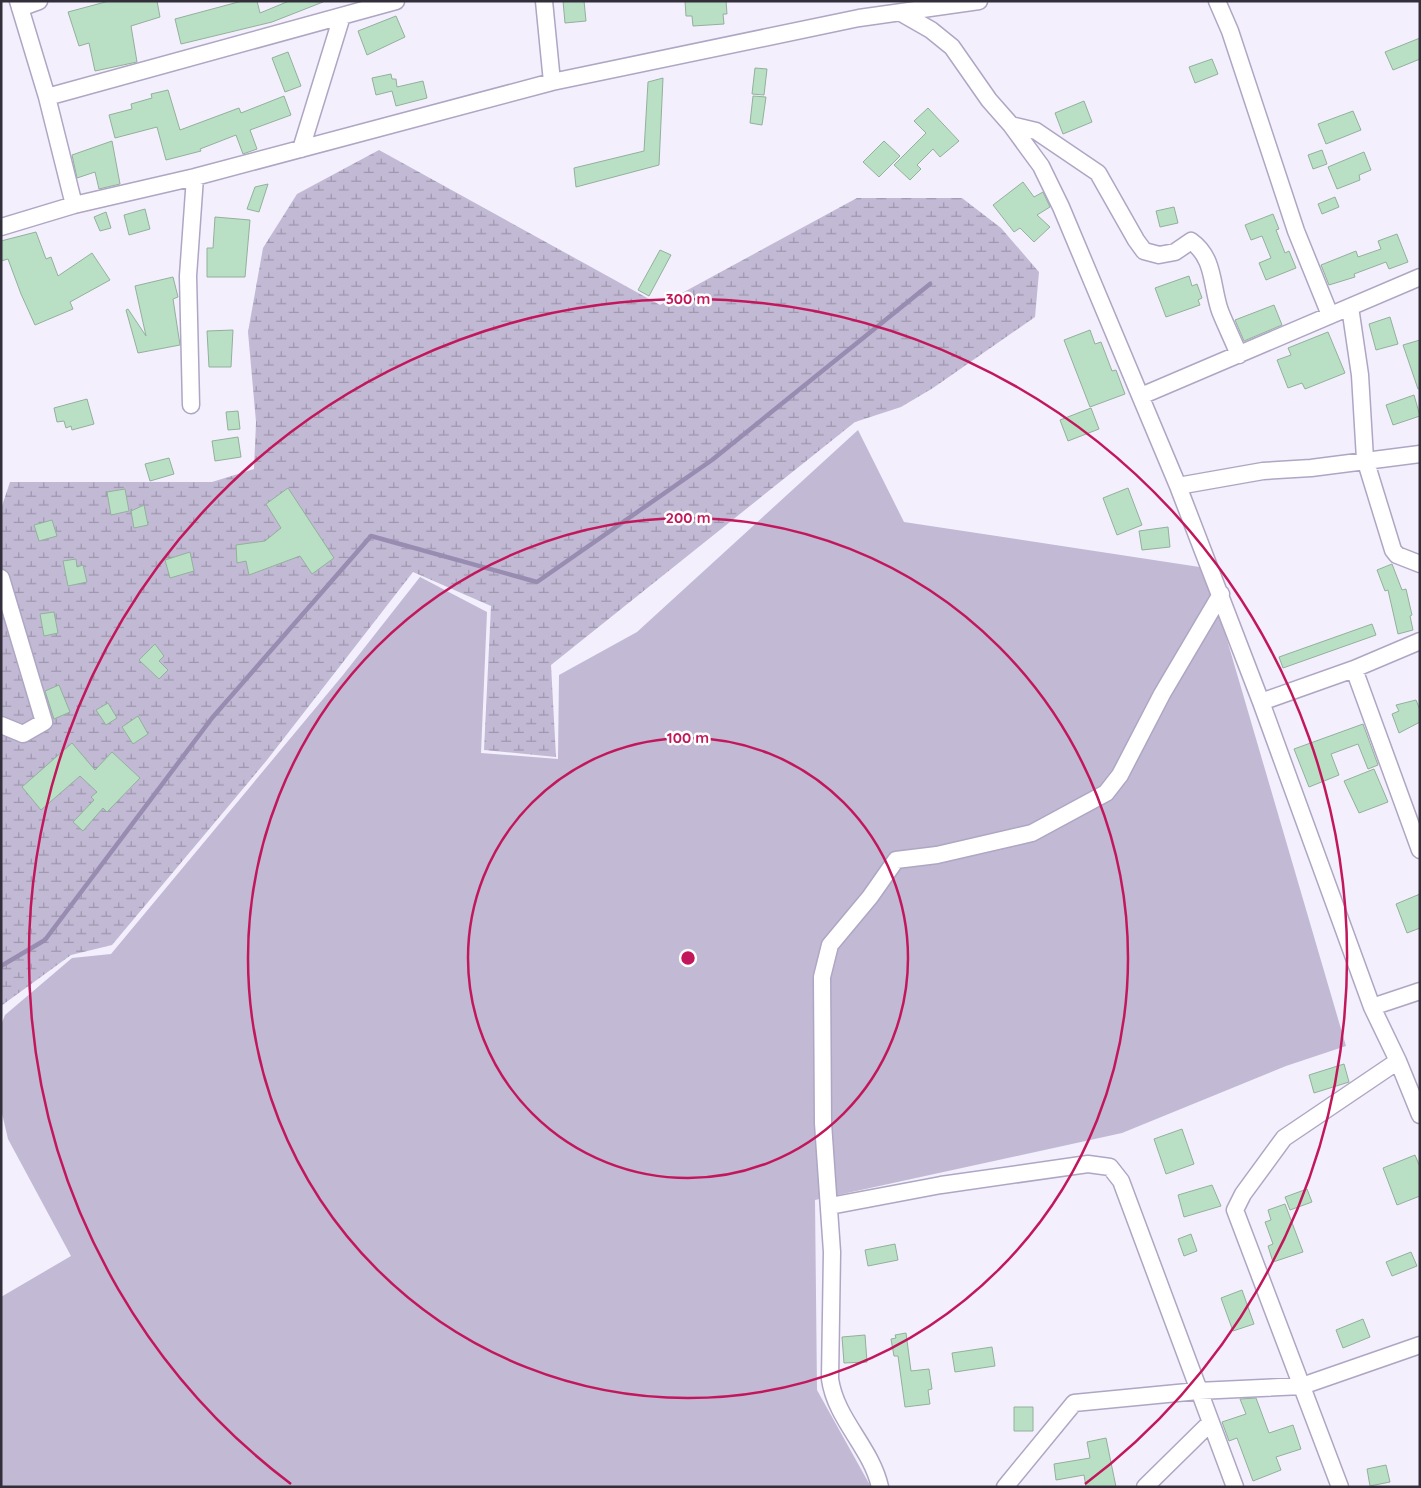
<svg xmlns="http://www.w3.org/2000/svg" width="1421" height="1488" viewBox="0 0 1421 1488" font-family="Quicksand,sans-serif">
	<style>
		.grass { fill: #c2b9d5 }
		.wetland { fill: url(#wetland-marsh) }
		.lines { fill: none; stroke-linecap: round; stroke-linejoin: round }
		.stream { stroke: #988cb1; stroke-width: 4.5 }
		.building { fill: #b9e0c5; stroke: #93b09c }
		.street-casing { stroke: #afa6c4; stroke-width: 19 }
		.street { stroke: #fff; stroke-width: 16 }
		.ring { fill: none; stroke: #c2185b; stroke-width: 2.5 }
		.centre { fill: #c2185b; stroke: #fff; stroke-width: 2.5 }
		.ring-label { font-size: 15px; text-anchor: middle; font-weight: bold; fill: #c2185b; stroke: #fff; stroke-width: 5; stroke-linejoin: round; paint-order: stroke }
	</style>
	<defs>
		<pattern id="wetland-marsh" width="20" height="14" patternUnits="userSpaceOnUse" patternTransform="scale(1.25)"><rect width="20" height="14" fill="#c2b9d5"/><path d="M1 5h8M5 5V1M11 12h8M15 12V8" fill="none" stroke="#9e97ae"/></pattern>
	</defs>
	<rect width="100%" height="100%" fill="#f3effc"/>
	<path class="grass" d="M858,430L904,522L1206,568L1346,1046L1286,1066L1122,1133L815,1200L817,1390L871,1487H1V1297L71,1256L8,1139L1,1109V1025L5,1015L72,958L111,954L343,675L420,577L487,612L481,753L558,759L559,675L637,632Z"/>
	<path class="wetland" d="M379,150L660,305L857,198H962L1001,228L1039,272L1035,317L933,388L901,407L855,422L551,665L556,757L484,750L491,606L413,572L267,760L112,945L71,955L1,1006V509L10,482H212L254,469L256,422L248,332L263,248L297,194Z"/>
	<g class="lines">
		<path class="stream" d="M1,966L45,940L212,718L371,536L537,582L712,460L930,284"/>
	</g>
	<path class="building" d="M109,1H157L160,17L131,26L137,62L95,71L89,43L79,46L68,12Z
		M242,1H257L260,13L289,1L323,2L272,22L181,44L175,19Z
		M563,1H584L586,21L565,23Z
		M685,1H726L727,14H723L724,24L693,26L692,16H686Z
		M396,16L405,37L367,55L358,31Z
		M1420,38V59L1393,70L1385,52Z
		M288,52L301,86L285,92L272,58Z
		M1212,59L1218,74L1195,83L1189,67Z
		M755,68L767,69L764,95L752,94Z
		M391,74L392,79H396L397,87L423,81L427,98L396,106L392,91L376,95L372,78Z
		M663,78L659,165L576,187L574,168L644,151L648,82Z
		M168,90L180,130L239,108L241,113L284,96L291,115L250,130L257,149L243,154L236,135L200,149L201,151L166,160L157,127L115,138L109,115L132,109L131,104L152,98L151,94Z
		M753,96L766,97L762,125L750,123Z
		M1084,101L1092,122L1063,134L1055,113Z
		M928,108L959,141L940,157L933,149L917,165L921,169L910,180L894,165L926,133L914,121Z
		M1353,111L1361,130L1326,144L1318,124Z
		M112,141L120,184L99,189L95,172L77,178L72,155Z
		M884,141L900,156L879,177L863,162Z
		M1322,150L1327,164L1313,169L1308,155Z
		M1364,152L1371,170L1359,175L1360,180L1337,189L1328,167Z
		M1023,182L1034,197L1043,192L1050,207L1037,215L1050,227L1034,242L1020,228L1014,232L993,205Z
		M268,184L259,212L247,209L255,187Z
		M1335,197L1339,207L1322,214L1318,204Z
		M1174,207L1178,223L1160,227L1156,211Z
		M145,209L150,229L129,235L124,215Z
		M106,212L111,228L100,231L94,217Z
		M1273,214L1279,229L1276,230L1285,253L1289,251L1296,268L1266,280L1259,263L1271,258L1262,236L1251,240L1245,225Z
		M215,217L250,220L245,277H207V248H213Z
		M36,232L46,259L51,257L58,276L92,253L110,280L70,302L73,309L35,325L21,294L8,259L1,261V241Z
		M1397,234L1408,262L1389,269L1386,262L1354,274L1355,277L1329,285L1321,265L1356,251L1358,257L1381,249L1378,241Z
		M660,250L671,255L649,296L638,290Z
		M1189,276L1192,286L1197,284L1202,298L1198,300L1200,305L1166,317L1155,288Z
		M173,277L178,297L173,299L180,345L138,353L126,310L128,309L146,336L135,286Z
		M1274,305L1282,325L1244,341L1235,320Z
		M1390,317L1398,344L1376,350L1369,324Z
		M233,330L231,367H209L207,331Z
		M1090,330L1095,344L1101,342L1112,371L1116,370L1125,394L1090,407L1064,340Z
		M1328,332L1345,373L1305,389L1302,383L1288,388L1277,360L1291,355L1288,348Z
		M1420,340V389H1418L1403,345Z
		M1414,395L1420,416L1393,425L1386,405Z
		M87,399L94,424L72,430L71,426L66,428L64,421L57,422L54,408Z
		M1091,408L1099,429L1068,441L1060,420Z
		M238,411L240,429L228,430L226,412Z
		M238,437L241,457L215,461L212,441Z
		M169,458L174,474L150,481L145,464Z
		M288,488L334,558L312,574L300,556L249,575L246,561L237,563L236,545L265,541L281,528L266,504Z
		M1128,488L1142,525L1117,535L1103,498Z
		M125,489L129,511L111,515L107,492Z
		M144,505L148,525L134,528L131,511Z
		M52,520L57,536L39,541L34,525Z
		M1168,527L1170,547L1142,550L1139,531Z
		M190,552L194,571L170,578L165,560Z
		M76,559L77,567L83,565L87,582L68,586L63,561Z
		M1392,564L1402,590L1406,589L1412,615L1410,616L1413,630L1398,634L1388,590L1385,591L1377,570Z
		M54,612L58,633L44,636L40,614Z
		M1372,624L1376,635L1283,668L1279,657Z
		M155,644L164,656L159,661L168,670L159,679L139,660Z
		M59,685L70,712L54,719L45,691Z
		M1416,700L1420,710V722L1399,733L1392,714L1399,711L1396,705Z
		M108,703L117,718L106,725L96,710Z
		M138,716L148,734L133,744L122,727Z
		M1363,724L1378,765L1368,769L1358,744L1331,754L1339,775L1309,787L1294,749Z
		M72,743L95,770L112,752L140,778L107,812L103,808L83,831L73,822L94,800L91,797L97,792L80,776L41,810L22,787Z
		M1374,769L1388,802L1359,813L1344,781Z
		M1420,894V928L1407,933L1396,904Z
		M1344,1064L1349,1082L1314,1093L1309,1075Z
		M1182,1129L1194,1164L1166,1174L1154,1139Z
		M1415,1155L1420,1167V1196L1397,1205L1383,1168Z
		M1212,1185L1221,1206L1184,1217L1178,1195Z
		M1307,1189L1312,1202L1290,1210L1285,1197Z
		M1285,1204L1303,1252L1273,1262L1268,1246L1273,1244L1265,1222L1271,1220L1268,1210Z
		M1191,1234L1197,1251L1184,1256L1178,1239Z
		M895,1244L898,1260L868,1266L865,1250Z
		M1411,1252L1417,1266L1392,1276L1386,1262Z
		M1242,1290L1254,1324L1233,1331L1221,1298Z
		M1363,1319L1370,1337L1343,1348L1336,1330Z
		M906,1333L911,1371L929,1369L932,1389L928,1390L930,1404L905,1407L898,1356H894L891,1339L896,1338L895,1335Z
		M865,1335L867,1362L844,1363L842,1337Z
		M992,1347L995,1366L955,1372L952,1353Z
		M1256,1398L1269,1433L1293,1425L1301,1449L1276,1457L1281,1470L1253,1481L1237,1438L1229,1441L1222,1422L1246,1414L1240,1399Z
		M1014,1407H1033V1431H1014Z
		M1106,1438L1116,1487H1086L1084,1475L1056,1480L1054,1464L1090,1458L1087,1442Z
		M1386,1465L1390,1482L1370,1486L1367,1469Z"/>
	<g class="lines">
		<g class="street-casing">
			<path id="street" d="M18,1L47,97L74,205
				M544,1L552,82
				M1217,1L1230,31L1296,231L1330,315
				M20,8L39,1
				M903,14L931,30L952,47L989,100L1011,125L1041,166L1061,207L1178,486L1261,702L1372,1007L1398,1061L1420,1115
				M47,97L396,1
				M1011,125L1036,131L1098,173L1136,240L1144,251L1159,255L1175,252L1191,241C1215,258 1211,285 1220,311C1226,326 1233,340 1239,355
				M301,149L342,16
				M1,227L74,205L195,177L552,82L859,18L979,1
				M1350,307L1360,375L1365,459L1393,550L1397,555L1420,564
				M1141,396L1420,277
				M191,405L188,276L195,177
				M1178,486L1263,471L1311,468L1420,454
				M1,578L44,722L23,734L1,725
				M1354,669L1420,850
				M1261,702L1354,669L1420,641
				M1372,1007L1420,991
				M830,1206L941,1185L1088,1164L1110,1167L1121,1181L1235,1487
				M880,1487C871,1447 836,1420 830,1379L832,1252L823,1123L822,977L830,945L870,897L896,860L937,855L1032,833L1106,793L1120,775L1162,694L1221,594
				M1005,1487L1074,1403L1198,1391L1302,1386L1420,1345
				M1145,1487L1210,1423
				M1340,1487L1235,1210L1243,1194L1284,1138L1398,1061"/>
		</g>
		<use href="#street" class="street"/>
	</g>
	<g class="ring">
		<circle cx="688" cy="958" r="220"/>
		<circle cx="688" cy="958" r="440"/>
		<path d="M291 1484A659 659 0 1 1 1085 1484"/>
	</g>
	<circle cx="688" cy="958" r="8" class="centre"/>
	<g class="ring-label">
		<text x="688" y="304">300 m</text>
		<text x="688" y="523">200 m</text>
		<text x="688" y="743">100 m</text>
	</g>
	<rect width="1421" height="1488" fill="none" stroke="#322e3a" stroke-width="5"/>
</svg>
